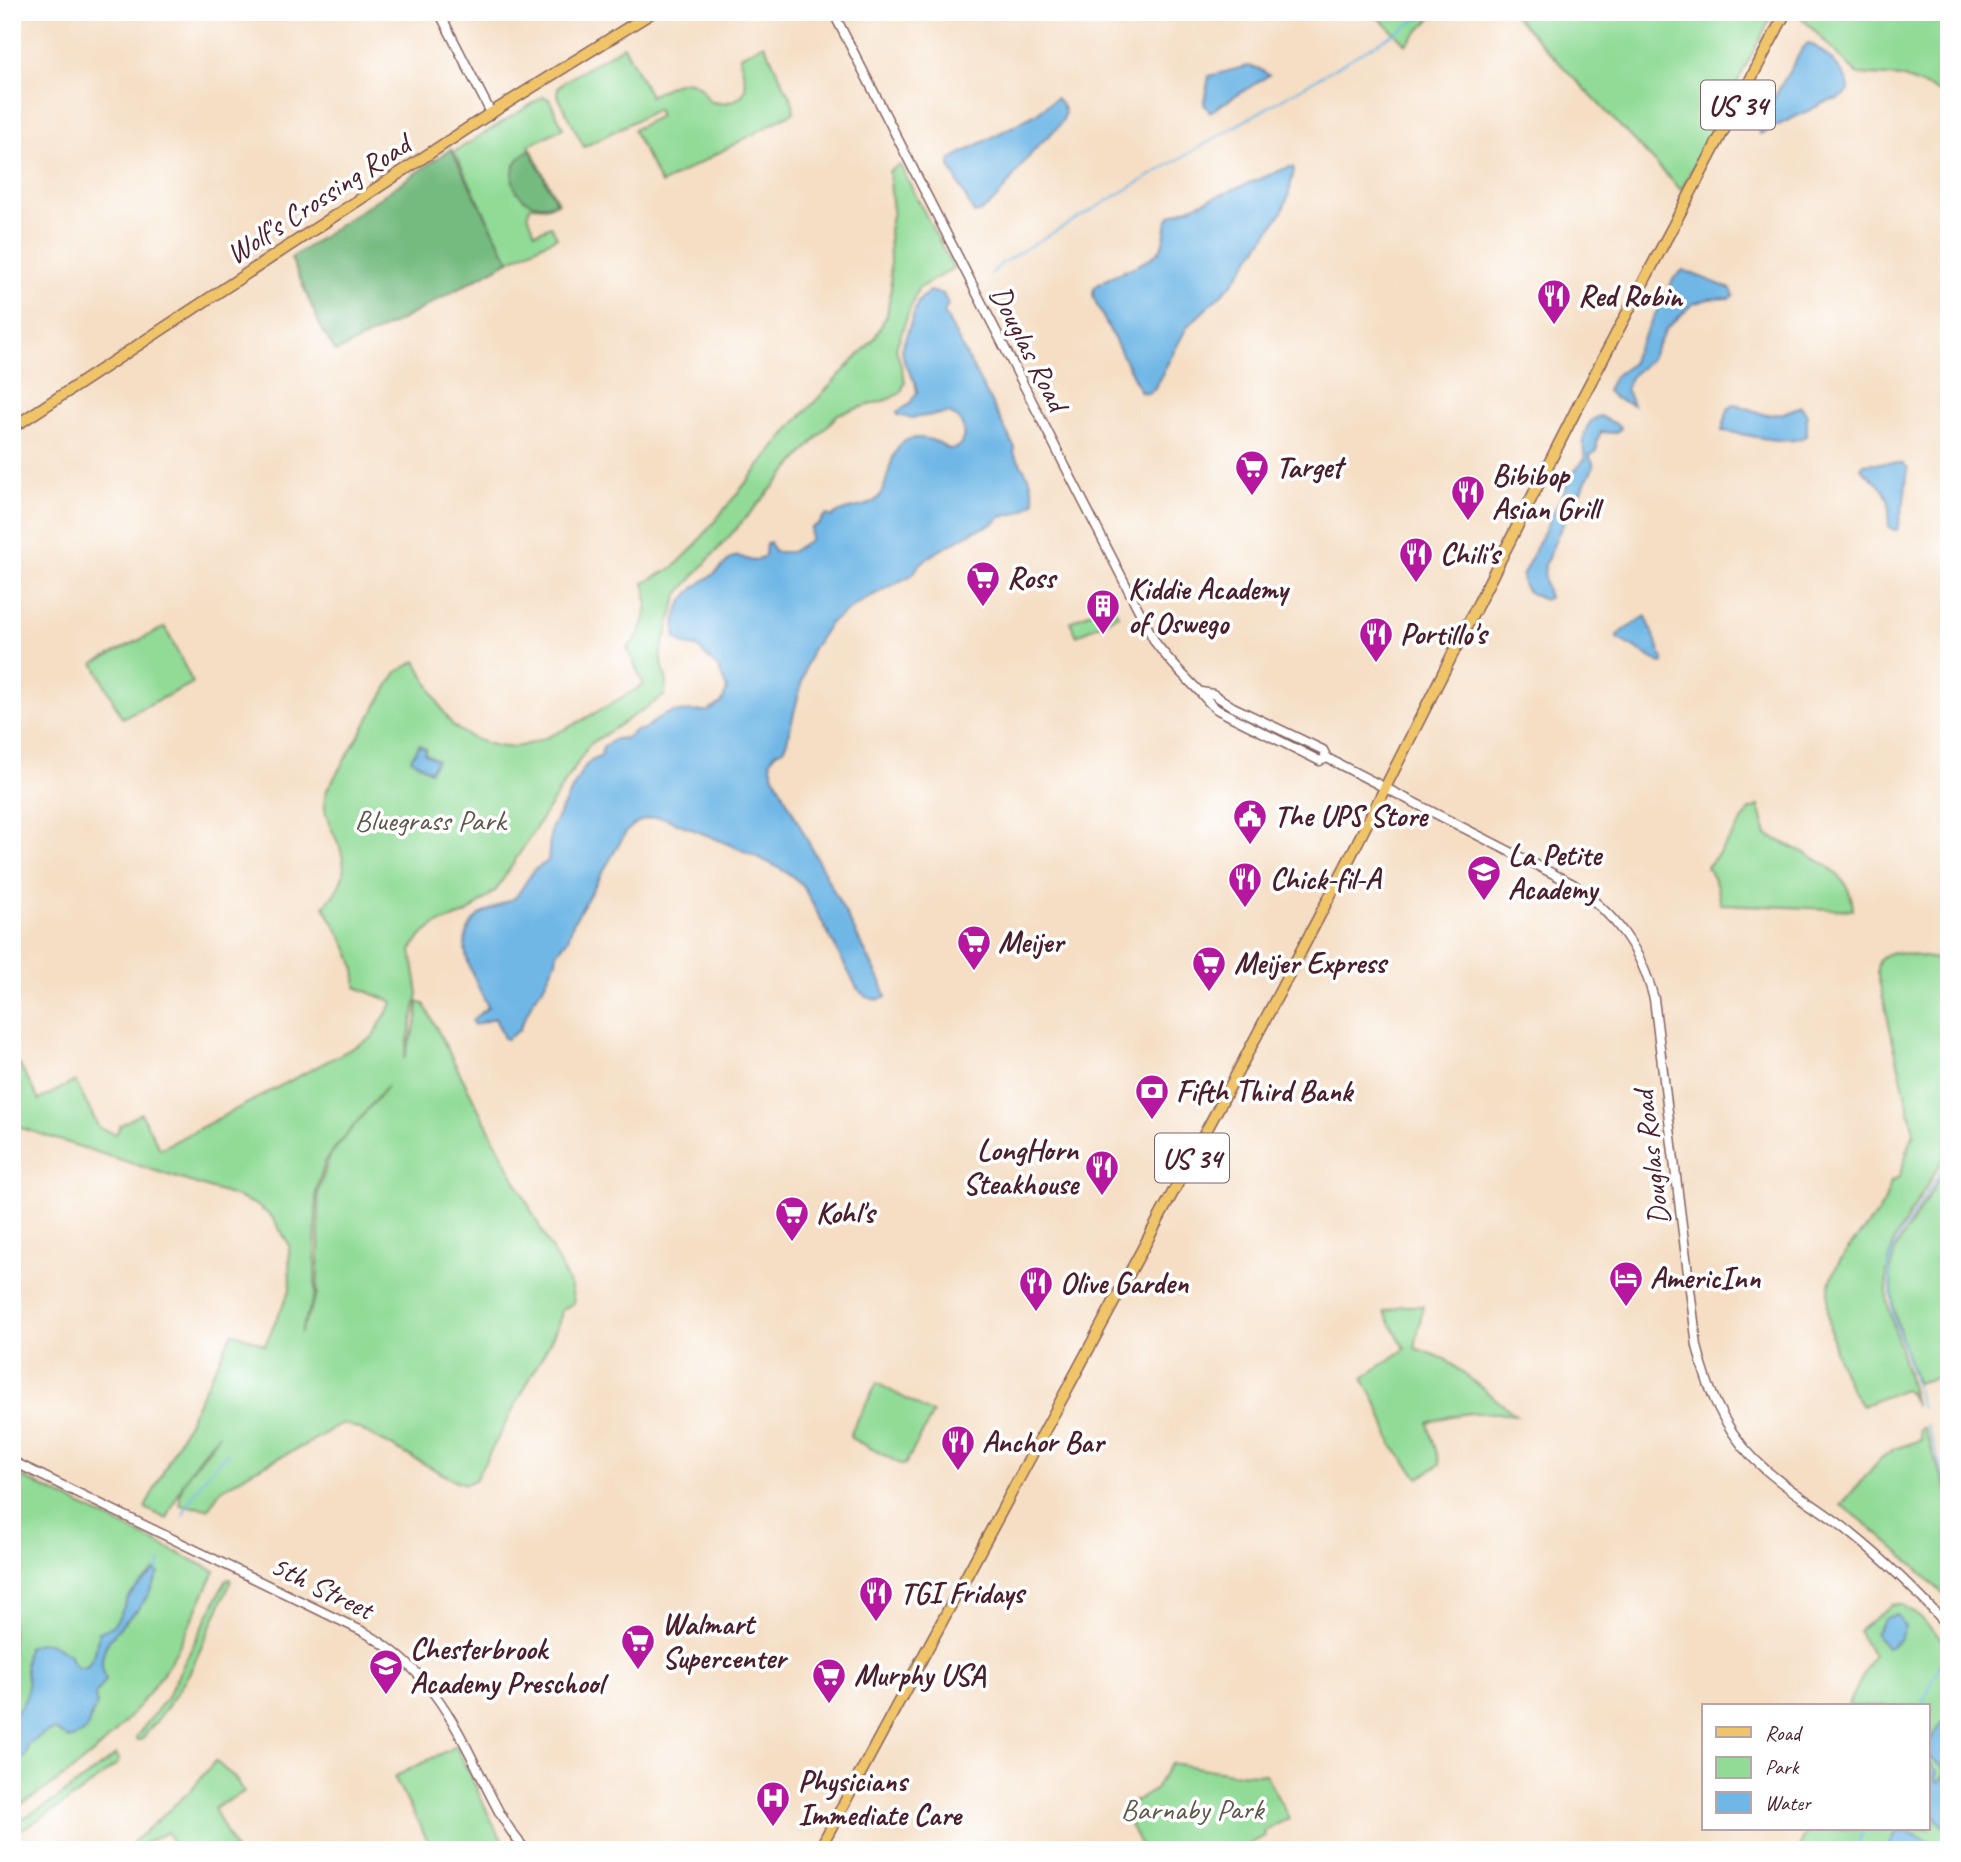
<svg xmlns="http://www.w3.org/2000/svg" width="1961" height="1862" viewBox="0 0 1961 1862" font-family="Caveat,sans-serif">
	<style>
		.green { fill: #91db97; stroke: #6e7d61; stroke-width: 2; fill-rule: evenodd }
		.forest { fill: #74bb80; stroke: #5f6d56; stroke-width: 2 }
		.water { fill: #6fb7e6; stroke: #5c6b88; stroke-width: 2 }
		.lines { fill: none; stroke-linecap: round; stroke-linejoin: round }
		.stream { stroke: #6fb7e6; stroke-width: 2 }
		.minor-casing { stroke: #866261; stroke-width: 11 }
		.major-casing { stroke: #866261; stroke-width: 13 }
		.minor { stroke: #fff; stroke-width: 8 }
		.major { stroke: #f0c469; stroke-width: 10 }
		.labels { text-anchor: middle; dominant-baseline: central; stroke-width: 7; stroke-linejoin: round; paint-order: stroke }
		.shield { fill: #fff; stroke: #80626b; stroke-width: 2 }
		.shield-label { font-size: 28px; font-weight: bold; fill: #4a1f2b }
		.street-label { font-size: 30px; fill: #4a1f2b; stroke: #fff }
		.poi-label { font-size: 30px; font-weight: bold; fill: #4a1f2b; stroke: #fff; text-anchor: start }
		.park-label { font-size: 30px; fill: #5f574b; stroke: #fff }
	</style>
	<rect width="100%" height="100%" fill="#fff"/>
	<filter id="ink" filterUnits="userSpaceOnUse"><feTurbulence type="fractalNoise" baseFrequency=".0143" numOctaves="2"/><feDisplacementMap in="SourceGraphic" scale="14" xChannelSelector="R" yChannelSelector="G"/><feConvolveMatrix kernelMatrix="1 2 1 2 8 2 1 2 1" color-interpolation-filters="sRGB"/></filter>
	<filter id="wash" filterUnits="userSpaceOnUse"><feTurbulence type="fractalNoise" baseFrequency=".00686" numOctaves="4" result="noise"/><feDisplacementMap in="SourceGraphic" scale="28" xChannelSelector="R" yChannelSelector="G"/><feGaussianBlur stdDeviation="1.57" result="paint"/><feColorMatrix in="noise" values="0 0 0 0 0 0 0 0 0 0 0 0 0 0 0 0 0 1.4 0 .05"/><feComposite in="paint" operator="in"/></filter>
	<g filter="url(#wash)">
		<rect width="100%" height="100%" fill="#f5dec4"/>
		<path class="green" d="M1372,12H1437L1406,44Z
			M1511,12H1774L1681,190Z
			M1949,12V95L1901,77L1857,74L1797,13Z
			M764,44L793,103L794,112L661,184L633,130L660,116L657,109L584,147L557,94L558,88L564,82L624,46L650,96C675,84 693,68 709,101C717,104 724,104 732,101C756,93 741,73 740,56Z
			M543,97L549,99L563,128L529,145L558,203L546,207L530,206L528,214L535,233L551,226L557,237L509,261L454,152Z
			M900,165L953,268L918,289L910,309L896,348L905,381L901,392L889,399L838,414L678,594L660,656L667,682L664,696L589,745L496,890L466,914L437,924L421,936L411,950L418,994L404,1059L417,1020L418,1002L424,1004L571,1287L574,1303L561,1310V1317L553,1336L475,1480L466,1484L454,1480L360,1429L342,1423L305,1445L252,1471L220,1491L208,1509L180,1505C177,1474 208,1457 219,1434C192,1463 182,1483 167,1519L145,1508L233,1332L265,1345L290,1290L289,1244L272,1217L256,1205L240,1198L12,1125V1067L19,1064L39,1100L75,1081L99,1128L116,1134L121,1125L141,1113L160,1149L372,1038L393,1002L356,987C359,958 336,930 324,906C374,855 312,831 327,790L390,683L397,672L416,661C424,675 444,717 454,726C468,738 495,749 514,747C553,742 608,704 644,685L627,648C645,633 651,605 644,583L674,567L693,548L792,426L874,339L887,315L891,289L889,230L893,212L889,171ZM387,1086L330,1155L318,1192L319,1246L317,1294L300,1333L315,1295L316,1191L326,1159Z
			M1111,602L1118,615L1077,636L1070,622Z
			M165,627L193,683L122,718L94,663Z
			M1759,806L1767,835C1800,852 1852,866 1853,910L1721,904L1717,886L1707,867L1724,847L1750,810Z
			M1894,952L1949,961V1149L1893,1242L1887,1273V1301L1916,1407L1909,1392L1904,1389L1862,1406C1837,1375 1816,1304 1836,1268C1848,1244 1872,1226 1884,1202C1887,1195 1889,1188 1891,1181L1899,1177L1914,1132L1877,972C1877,960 1882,954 1894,952Z
			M1949,1163V1374L1916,1383L1905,1351L1894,1310L1890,1271L1896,1248Z
			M1401,1306H1423L1415,1348L1445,1359L1516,1415C1482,1411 1460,1411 1428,1423L1440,1464L1419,1478L1393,1447L1379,1408L1363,1378L1405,1349L1384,1312Z
			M877,1383L933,1414L906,1463L903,1465L851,1438L850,1434Z
			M1923,1427L1949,1496V1600C1915,1566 1881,1533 1841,1505L1880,1459L1894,1449L1921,1440L1919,1430Z
			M12,1472L215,1571C201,1600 188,1631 172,1659C130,1727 81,1770 12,1810Z
			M230,1579L231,1582L190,1672L166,1709L141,1740H137L136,1737L166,1699L226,1580Z
			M1900,1604L1914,1612L1949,1646V1850H1797L1809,1829H1928V1706H1848L1873,1655L1858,1631L1892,1605Z
			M456,1746L495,1828L509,1850H433L394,1777Z
			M116,1755L119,1759L118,1763C85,1791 51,1814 12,1834V1824L54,1801Z
			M215,1761L234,1777L244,1792L214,1808L235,1850H177L167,1832L134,1849L131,1844L190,1791Z
			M1171,1763L1231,1773L1265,1774L1289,1818L1264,1831L1265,1836L1238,1850H1143L1122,1809L1154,1790Z"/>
		<path class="forest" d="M451,149L509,261L401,320L336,352L322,330L291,258Z
			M530,149L556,202C533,214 504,191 515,165C517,158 524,154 530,149Z"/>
		<path class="water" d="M1808,43C1822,48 1850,75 1849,91L1838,99L1830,100L1760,134L1759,130L1771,103L1802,49Z
			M1248,66L1259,69L1269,75L1210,112L1204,104L1209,76Z
			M1056,98C1062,103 1066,109 1064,117C1061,127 1049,135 1042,142C1023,160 1011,184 993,202C987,208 982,212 974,213L950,167L951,159L1036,114Z
			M1289,167H1293L1294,170L1288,197L1282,212L1232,284L1187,327L1154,389L1148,393L1141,392L1096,303L1093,295L1094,288C1112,272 1143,267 1158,252C1168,242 1162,226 1171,215Z
			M1683,270L1731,289L1734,295L1730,298L1708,299L1693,304L1666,329L1650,360L1630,377L1626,389L1633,405L1614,398L1607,391C1616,369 1619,376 1632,363L1634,355L1674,278Z
			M929,291L943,294L948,304L944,313L1015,448L1014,453L1030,479L1035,501L1021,512L1001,517L993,524L972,532L932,555L920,564L912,575L862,601L830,623L812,650L805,669L786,745L784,749L776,752L770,761L773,774L881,982L886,997C874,1003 865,998 857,988L803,886C786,864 695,831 665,818C649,815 637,820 626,832L573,923L568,939L557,953L556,961L542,989L534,998L519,1030L507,1039L504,1038L495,1018L474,1025L472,1020L488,1007C475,977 449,943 479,915L516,897L534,870L548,861L551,829L583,769L589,762L601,756L603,747L615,739L626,738L636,730H642L664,715L673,712L709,711L722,702L727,689L719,669L697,647L685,645L676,639C670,607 689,589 714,574C720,570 728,559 734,557C741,554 747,561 754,561L765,556L766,544L770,542L774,552H791L810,540L811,528L820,523L823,517L827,515L832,517C846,505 867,510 877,499C890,487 887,453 905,441C914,436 928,438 937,442C943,444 944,449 951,449C964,448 966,432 961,423C958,418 954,415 949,413L911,418L898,415L897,412L910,404L917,392L915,382L904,362L902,348L918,302Z
			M1735,404L1766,415L1781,414L1801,406L1807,415V435C1791,449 1741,432 1722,431L1728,409Z
			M1600,416L1618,425L1621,428L1616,433L1601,432L1597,440V451L1589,456L1593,462V468L1557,536L1545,565L1544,579L1549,598L1542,599C1530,594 1520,589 1523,574L1574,472L1585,459C1582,444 1582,422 1600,416Z
			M1872,463H1901L1908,468L1904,501L1897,530H1894L1889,526C1888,518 1890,511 1889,503C1886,487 1871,479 1861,468L1864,464Z
			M1646,616L1664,662L1662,664L1617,638V635Z
			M419,745L426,749L424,753L437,760L430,771L411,759Z
			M155,1571L159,1573C153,1587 146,1601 135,1612C117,1630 92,1650 106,1679L95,1695L97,1705C84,1722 97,1730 69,1739L55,1730L47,1731L28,1745L27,1753L23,1758L12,1760V1716C41,1688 19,1679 27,1647C48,1638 52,1644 70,1655L72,1662L78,1667H87L95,1653L99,1632C120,1626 119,1615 127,1600C133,1589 147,1579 155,1571Z
			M1897,1614L1905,1627C1901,1637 1898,1644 1887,1648L1875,1633L1886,1618Z
			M1949,1714V1831C1923,1811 1928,1794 1928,1764H1931L1937,1771L1935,1779L1937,1782H1940L1945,1772L1943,1766L1929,1756L1928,1744Z
			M1901,1831L1909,1832L1946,1850H1888L1895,1834Z"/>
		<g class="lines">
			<path class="stream" d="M991,274L1001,264L1025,249L1431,12
				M1922,1408L1893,1315L1889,1266L1896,1242L1949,1158
				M1926,1424L1949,1490
				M183,1515C194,1490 207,1471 228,1453
				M157,1572L161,1562
				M1921,1706L1949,1647
				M1855,1850L1865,1829"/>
		</g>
	</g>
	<g filter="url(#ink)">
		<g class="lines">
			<g class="minor-casing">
				<path id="minor" d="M439,12L491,113
					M833,12L1155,642C1168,660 1182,674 1198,690C1205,697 1209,704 1218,710L1320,761L1327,758
					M1201,692L1213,694L1233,707L1323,750L1327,758L1573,884C1616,916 1640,946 1654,999L1697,1346C1708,1394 1728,1438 1766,1470C1793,1494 1825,1511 1852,1534C1887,1562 1919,1594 1949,1627
					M12,1461L364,1632C426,1667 451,1715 481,1776C494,1803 506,1828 526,1850"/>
			</g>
			<g class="major-casing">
				<path id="major" d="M12,428L491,113L653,12
					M819,1850L1234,1079L1344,869L1577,408L1786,12"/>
			</g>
			<use href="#minor" class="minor"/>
			<use href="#major" class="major"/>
		</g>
	</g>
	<defs>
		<g id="restaurant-pin" transform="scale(1.75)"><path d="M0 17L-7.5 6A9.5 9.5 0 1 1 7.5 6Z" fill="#b5179e" stroke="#fff"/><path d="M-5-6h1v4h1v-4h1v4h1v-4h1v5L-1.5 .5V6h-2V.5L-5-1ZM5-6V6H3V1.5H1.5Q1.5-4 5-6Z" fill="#fff"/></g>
		<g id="supermarket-pin" transform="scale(1.75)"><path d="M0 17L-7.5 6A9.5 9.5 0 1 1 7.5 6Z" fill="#b5179e" stroke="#fff"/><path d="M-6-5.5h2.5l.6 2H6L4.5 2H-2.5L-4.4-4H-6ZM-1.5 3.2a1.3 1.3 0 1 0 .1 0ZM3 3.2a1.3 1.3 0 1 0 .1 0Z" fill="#fff"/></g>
		<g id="building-pin" transform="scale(1.75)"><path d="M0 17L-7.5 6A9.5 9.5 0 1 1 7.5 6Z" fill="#b5179e" stroke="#fff"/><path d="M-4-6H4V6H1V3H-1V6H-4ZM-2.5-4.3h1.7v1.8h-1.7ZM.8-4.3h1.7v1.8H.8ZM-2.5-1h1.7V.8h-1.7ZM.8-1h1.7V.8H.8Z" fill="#fff"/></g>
		<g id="civic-pin" transform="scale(1.75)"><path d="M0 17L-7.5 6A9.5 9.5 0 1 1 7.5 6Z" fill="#b5179e" stroke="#fff"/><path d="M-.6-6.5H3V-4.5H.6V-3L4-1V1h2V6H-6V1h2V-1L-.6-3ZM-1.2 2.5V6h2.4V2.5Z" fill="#fff"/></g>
		<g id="school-pin" transform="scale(1.75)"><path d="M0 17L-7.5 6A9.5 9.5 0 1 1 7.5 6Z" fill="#b5179e" stroke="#fff"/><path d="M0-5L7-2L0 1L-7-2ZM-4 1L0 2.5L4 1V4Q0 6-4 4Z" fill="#fff"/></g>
		<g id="bank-pin" transform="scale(1.75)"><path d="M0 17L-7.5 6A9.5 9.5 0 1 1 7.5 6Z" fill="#b5179e" stroke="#fff"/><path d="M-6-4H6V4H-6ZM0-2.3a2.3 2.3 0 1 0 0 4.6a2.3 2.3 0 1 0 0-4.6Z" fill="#fff"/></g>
		<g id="hotel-pin" transform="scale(1.75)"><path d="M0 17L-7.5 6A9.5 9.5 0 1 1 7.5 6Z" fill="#b5179e" stroke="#fff"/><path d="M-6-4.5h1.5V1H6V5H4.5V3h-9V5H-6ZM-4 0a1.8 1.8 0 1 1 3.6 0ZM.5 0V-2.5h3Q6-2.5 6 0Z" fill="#fff"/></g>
		<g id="hospital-pin" transform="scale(1.75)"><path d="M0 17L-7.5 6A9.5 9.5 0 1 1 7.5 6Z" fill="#b5179e" stroke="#fff"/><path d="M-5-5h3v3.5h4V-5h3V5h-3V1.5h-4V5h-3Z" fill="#fff"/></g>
	</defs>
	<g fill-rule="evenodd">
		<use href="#restaurant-pin" x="1554" y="296"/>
		<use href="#supermarket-pin" x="1252" y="467"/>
		<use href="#restaurant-pin" x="1468" y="492"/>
		<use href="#restaurant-pin" x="1416" y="554"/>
		<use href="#supermarket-pin" x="983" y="578"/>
		<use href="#building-pin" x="1103" y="606"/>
		<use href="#restaurant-pin" x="1376" y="634"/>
		<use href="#civic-pin" x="1250" y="816"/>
		<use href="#school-pin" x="1484" y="872"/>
		<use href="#restaurant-pin" x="1245" y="879"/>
		<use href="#supermarket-pin" x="974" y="942"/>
		<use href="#supermarket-pin" x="1209" y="963"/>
		<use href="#bank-pin" x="1152" y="1091"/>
		<use href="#restaurant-pin" x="1102" y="1167"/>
		<use href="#supermarket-pin" x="792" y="1213"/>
		<use href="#hotel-pin" x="1626" y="1278"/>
		<use href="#restaurant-pin" x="1036" y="1283"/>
		<use href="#restaurant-pin" x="958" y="1442"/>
		<use href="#restaurant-pin" x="876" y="1593"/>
		<use href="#supermarket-pin" x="638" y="1641"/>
		<use href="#school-pin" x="386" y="1666"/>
		<use href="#supermarket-pin" x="829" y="1675"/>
		<use href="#hospital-pin" x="773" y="1798"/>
	</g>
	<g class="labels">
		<g class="shield">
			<rect x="1701" y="80.5" width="74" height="49" rx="5"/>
			<rect x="1155" y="1133.5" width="74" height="49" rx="5"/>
		</g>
		<g class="shield-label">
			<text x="1738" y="105">US 34</text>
			<text x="1192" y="1158">US 34</text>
		</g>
		<g class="street-label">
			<text transform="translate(318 199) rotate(-33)">Wolf's Crossing Road</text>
			<text transform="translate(1029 348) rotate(63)">Douglas Road</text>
			<text transform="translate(1651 1158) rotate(-97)">Douglas Road</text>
			<text transform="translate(322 1587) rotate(26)">5th Street</text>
		</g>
		<g class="poi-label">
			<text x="1578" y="296">Red Robin</text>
			<text x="1276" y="467">Target</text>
			<text x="1492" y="475">Bibibop<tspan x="1492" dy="34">Asian Grill</tspan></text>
			<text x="1440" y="554">Chili's</text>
			<text x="1007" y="578">Ross</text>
			<text x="1128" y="589">Kiddie Academy<tspan x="1128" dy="34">of Oswego</tspan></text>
			<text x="1400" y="634">Portillo's</text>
			<text x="1274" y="816">The UPS Store</text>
			<text x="1508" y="855">La Petite<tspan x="1508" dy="34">Academy</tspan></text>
			<text x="1270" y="879">Chick-fil-A</text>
			<text x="998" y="942">Meijer</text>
			<text x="1234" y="963">Meijer Express</text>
			<text x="1176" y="1091">Fifth Third Bank</text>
			<text x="1078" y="1150" text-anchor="end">LongHorn<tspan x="1078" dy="34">Steakhouse</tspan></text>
			<text x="816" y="1213">Kohl's</text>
			<text x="1650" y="1278">AmericInn</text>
			<text x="1060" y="1283">Olive Garden</text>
			<text x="982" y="1442">Anchor Bar</text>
			<text x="900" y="1593">TGI Fridays</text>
			<text x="662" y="1624">Walmart<tspan x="662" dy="34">Supercenter</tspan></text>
			<text x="410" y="1649">Chesterbrook<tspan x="410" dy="34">Academy Preschool</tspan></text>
			<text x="854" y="1675">Murphy USA</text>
			<text x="798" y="1781">Physicians<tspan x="798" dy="34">Immediate Care</tspan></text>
		</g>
		<g class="park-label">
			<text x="430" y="820">Bluegrass Park</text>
			<text x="1192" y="1809">Barnaby Park</text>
		</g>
	</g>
	<rect width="1961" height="1862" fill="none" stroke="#fff" stroke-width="42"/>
	<rect x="1702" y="1704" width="228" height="126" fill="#ffffff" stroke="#b7a5aa" stroke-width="2"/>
	<rect x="1716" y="1727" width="35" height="10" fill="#f0c469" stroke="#b7a5aa" stroke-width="2"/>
	<text x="1765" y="1740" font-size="21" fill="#4a1f2b">Road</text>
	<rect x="1716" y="1757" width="35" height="21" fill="#91db97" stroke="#b7a5aa" stroke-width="2"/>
	<text x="1765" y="1774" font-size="21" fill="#4a1f2b">Park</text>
	<rect x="1716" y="1792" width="35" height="21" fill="#6fb7e6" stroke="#b7a5aa" stroke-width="2"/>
	<text x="1765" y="1810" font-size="21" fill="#4a1f2b">Water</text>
</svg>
